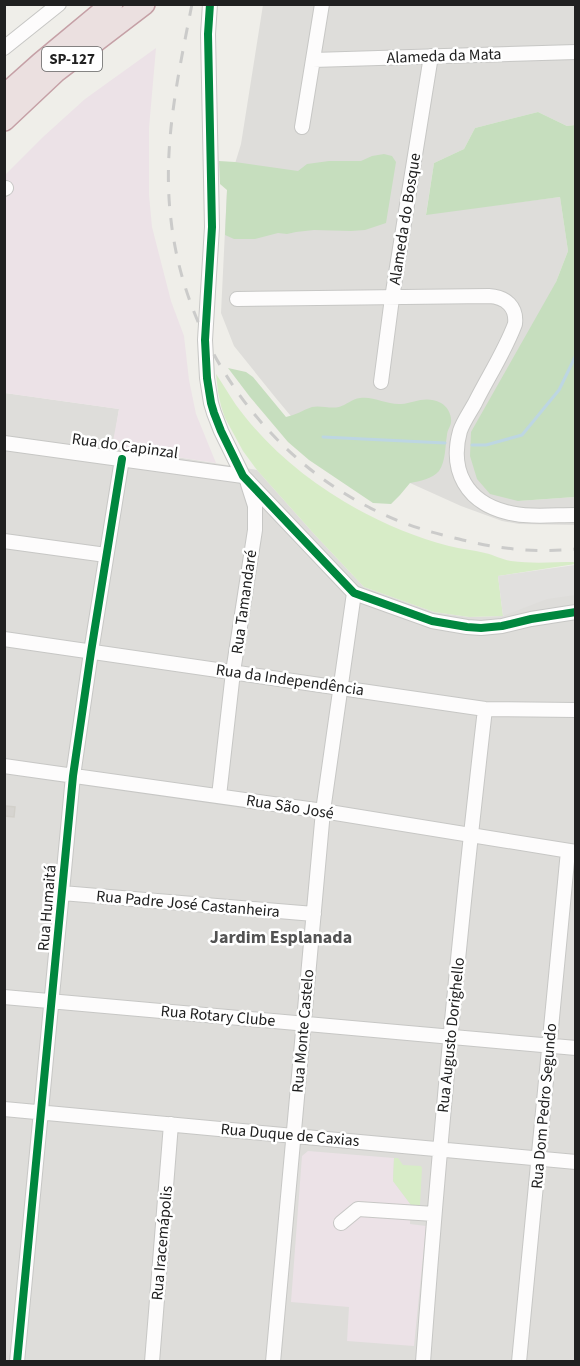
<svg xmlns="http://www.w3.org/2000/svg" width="580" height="1366" viewBox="0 0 580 1366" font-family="'Source Sans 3',sans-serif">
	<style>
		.residential { fill: #deddda }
		.industrial { fill: #ece2e7 }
		.grass { fill: #d7ecc7 }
		.forest { fill: #c6debe }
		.parking { fill: #e1e0de }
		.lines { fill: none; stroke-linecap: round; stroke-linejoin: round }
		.stream { stroke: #bdd6e2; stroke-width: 3 }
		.building { fill: #d6d4d0; stroke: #d2d0ca; stroke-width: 1.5 }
		.minor-casing { stroke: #c7c7c5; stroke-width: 16 }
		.highway-casing { stroke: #c5a0a6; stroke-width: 24 }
		.minor { stroke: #fdfcfc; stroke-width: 14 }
		.highway { stroke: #ebe0e0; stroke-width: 21 }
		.rail { stroke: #cbcbca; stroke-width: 3; stroke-dasharray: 12 12; stroke-linecap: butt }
		.cycleway-casing { stroke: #fff; stroke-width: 11 }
		.cycleway { stroke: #00873e; stroke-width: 8 }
		.labels { text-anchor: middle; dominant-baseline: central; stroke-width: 5; stroke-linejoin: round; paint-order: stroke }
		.shield { fill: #fff; stroke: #636363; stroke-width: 1.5 }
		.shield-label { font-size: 15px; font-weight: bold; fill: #202020 }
		.street-label { font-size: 16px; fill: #202020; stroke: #fff }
		.neighbourhood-label { font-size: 18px; font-weight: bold; fill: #535353; stroke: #fff }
	</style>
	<rect width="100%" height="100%" fill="#efeee9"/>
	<path class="residential" d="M263,5H575V125L567,126L538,112L475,128L464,149L434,163L426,214L560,197L568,251L556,282L518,501L575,497V525L519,524L502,521L461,506L410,483L311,433L290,415L275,397L234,346L221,313L227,190L241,144Z
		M5,393L119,409L113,447L257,470L315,535L364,587L434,612L469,617L503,616L575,565V1361L5,1362Z"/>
	<path class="industrial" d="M156,48L149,128V195L152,227L171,301L184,336L189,380L196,414L216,463L112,447L119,409L5,393V175L43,137L85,99Z
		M308,1151L394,1158L393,1181L411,1205L410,1224L426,1226L414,1346L347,1341L349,1307L291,1302L302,1156Z"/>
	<path class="grass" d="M216,374C223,384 229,395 236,405C285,473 368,525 449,546C461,549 473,550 485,553C494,555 503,560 511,561C533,564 554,562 575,562V564L498,576L503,616L469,617L434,612L364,587L315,535L257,470L243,451L225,418L221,406L218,392Z
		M394,1158H398L403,1165L421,1166L422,1168L420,1205H411L393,1181Z"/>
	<path class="forest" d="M538,112L567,126L575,125V497L518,501L490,494L477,479L470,456L471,432L556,282L568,251L560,197L426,215L434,163L464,149L475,128Z
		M384,154L392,156L396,162L386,223L365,230L351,231L314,230L296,232L287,234L278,233L255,239H234L225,235L227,190L220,184L219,161L235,162L298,171L307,164L329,161H361L372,156Z
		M228,368L246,372L253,377L286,417C296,415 303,410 312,407C320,405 330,409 339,407C346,405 352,399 360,398C374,396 387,405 401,404C415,403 425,395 441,403C447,406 452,415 451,422C451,426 447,430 447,435C445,446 446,461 439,471C432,479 420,481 410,483L400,495L391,504L373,503L309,460L288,442L250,397Z"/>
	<path class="parking" d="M575,565V595L547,599L503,616L498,576Z"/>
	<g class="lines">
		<path class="stream" d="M323,437L445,443
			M472,445H486L522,435L559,390L576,355"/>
	</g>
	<path class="building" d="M6,806L15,807L14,817L5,816Z"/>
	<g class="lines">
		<g class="minor-casing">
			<path id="minor" d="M210,4L208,34L212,227L205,340L207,378L211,403L214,413L221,431L243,476L354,593L432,621L467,627L481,628L502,626L531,619L576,612
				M4,48L59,4
				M313,60L576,52
				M302,127L322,4
				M4,189L6,188
				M237,299L489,296C506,297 517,307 515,324C505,351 488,377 475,403C470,412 463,422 460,431C449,471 467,502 506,512C528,518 553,515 576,515
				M381,382L392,298L431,56
				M4,443L243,476
				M4,541L106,555
				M4,639L485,709L576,710
				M4,766L323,811L576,852
				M219,796L233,672L255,530V506L248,484
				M62,893L314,914
				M4,997L576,1048
				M4,1109L576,1162
				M341,1223L358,1209L434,1214
				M17,1362L73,776L91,652L122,459
				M152,1362L171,1124
				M273,1362L323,811L354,593
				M423,1362C439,1144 460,926 485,709
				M519,1362L568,851"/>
		</g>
		<g class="highway-casing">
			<path id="highway" d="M4,96L41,63L112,4
				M4,120L55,72L144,4"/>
		</g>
		<use href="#minor" class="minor"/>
		<use href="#highway" class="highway"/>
		<path class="rail" d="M192,4C178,76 162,147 171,220C185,346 269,463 385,515C409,526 433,533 459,539C497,549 536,553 576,549"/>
		<g class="cycleway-casing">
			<path id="cycleway" d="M210,4L208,34L212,227L205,340L207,378L211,403L214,413L221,431L243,476L354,593L432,621L467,627L481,628L502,626L531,619L576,612
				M17,1362L73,776L91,652L122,459"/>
		</g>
		<use href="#cycleway" class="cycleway"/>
	</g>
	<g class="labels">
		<rect class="shield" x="42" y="47" width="60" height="24" rx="4.5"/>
		<g class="shield-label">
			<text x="72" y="59">SP-127</text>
		</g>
		<g class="street-label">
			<text transform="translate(444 56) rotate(-2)">Alameda da Mata</text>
			<text transform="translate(405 219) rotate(-81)">Alameda do Bosque</text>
			<text transform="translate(125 446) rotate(8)">Rua do Capinzal</text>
			<text transform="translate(244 602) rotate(-82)">Rua Tamandaré</text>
			<text transform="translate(290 680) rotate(8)">Rua da Independência</text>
			<text transform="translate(290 807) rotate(9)">Rua São José</text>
			<text transform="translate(188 904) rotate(5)">Rua Padre José Castanheira</text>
			<text transform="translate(47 908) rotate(-85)">Rua Humaitá</text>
			<text transform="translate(218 1016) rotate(5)">Rua Rotary Clube</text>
			<text transform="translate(303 1031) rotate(-85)">Rua Monte Castelo</text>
			<text transform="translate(451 1035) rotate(-84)">Rua Augusto Dorighello</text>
			<text transform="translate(544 1106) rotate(-85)">Rua Dom Pedro Segundo</text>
			<text transform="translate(290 1135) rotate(5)">Rua Duque de Caxias</text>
			<text transform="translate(162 1243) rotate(-85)">Rua Iracemápolis</text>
		</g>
		<g class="neighbourhood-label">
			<text x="281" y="937">Jardim Esplanada</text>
		</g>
	</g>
	<rect width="580" height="1366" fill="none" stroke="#202020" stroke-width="12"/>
</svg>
